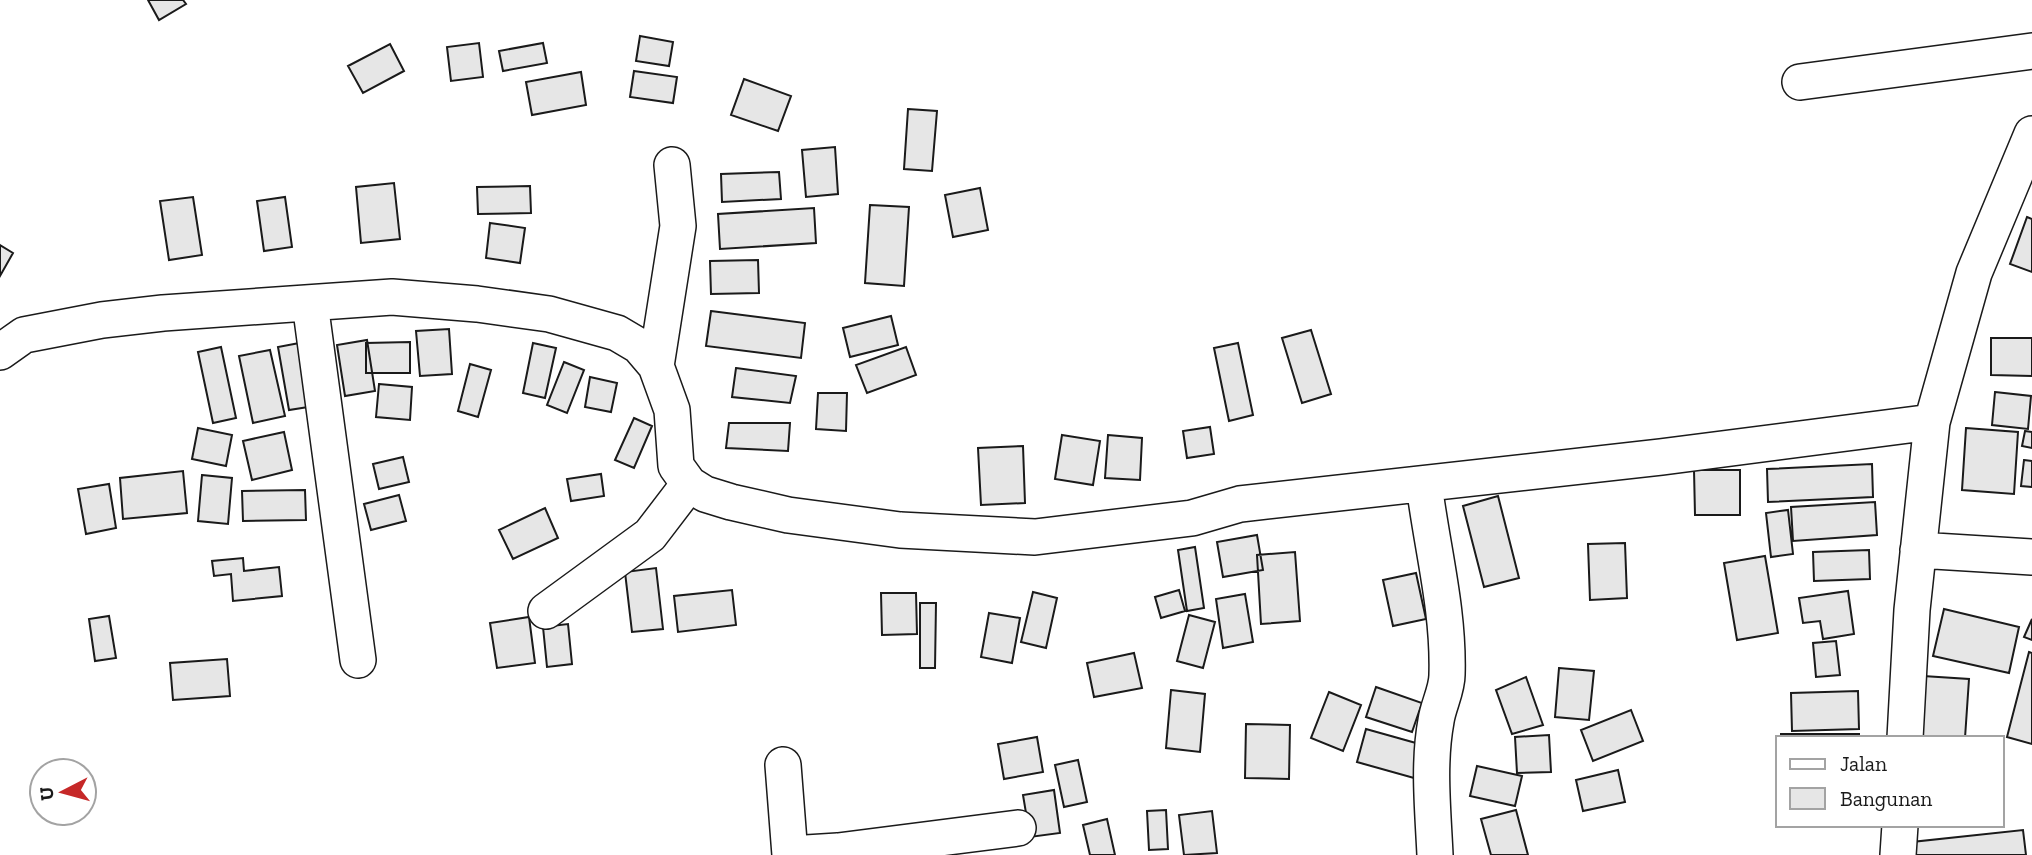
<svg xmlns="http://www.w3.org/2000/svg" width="2032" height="855" viewBox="0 0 2032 855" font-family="'Zilla Slab',serif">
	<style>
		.building { fill: #e6e6e6; stroke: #1a1a1a; stroke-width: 2 }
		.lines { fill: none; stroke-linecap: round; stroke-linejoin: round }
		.minor-casing { stroke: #1a1a1a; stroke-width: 38 }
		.minor { stroke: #fff; stroke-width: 35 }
	</style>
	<rect width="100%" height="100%" fill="#fff"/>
	<path class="building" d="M148,0H183L186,4L159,20Z
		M640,36L673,42L669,66L636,61Z
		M479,43L483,77L451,81L447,47Z
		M543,43L547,63L503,71L499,51Z
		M390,44L404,71L363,93L348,66Z
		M634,71L677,77L673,103L630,97Z
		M581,72L586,105L532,115L526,82Z
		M744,79L791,96L778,131L731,115Z
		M908,109L937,111L932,171L904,169Z
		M835,147L838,194L806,197L802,150Z
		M779,172L781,199L722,202L721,174Z
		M394,183L400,239L361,243L356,187Z
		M530,186L531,213L478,214L477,187Z
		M980,188L988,230L953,237L945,195Z
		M193,197L202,255L169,260L160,201Z
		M285,197L292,247L264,251L257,201Z
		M870,205L909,207L904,286L865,283Z
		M814,208L816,243L720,249L718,214Z
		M2027,217L2032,219V272L2010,264Z
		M490,223L525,228L520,263L486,258Z
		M0,245L13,253L0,276Z
		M758,260L759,293L711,294L710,261Z
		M711,311L805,323L801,358L706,346Z
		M891,316L898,345L850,357L843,328Z
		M449,329L452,374L420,376L416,331Z
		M1311,330L1331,394L1302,403L1282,338Z
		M1991,338H2032V376L1991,375Z
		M367,340L375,391L345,396L337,345Z
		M310,341L321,405L289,410L278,347Z
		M410,342V373H366V343Z
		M533,343L556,348L545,398L523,393Z
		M1238,343L1253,415L1229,421L1214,348Z
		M221,347L236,418L213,423L198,352Z
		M906,347L916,375L867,393L856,365Z
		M270,350L285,416L253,423L239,356Z
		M564,362L584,370L567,413L547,405Z
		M470,364L491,370L478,417L458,411Z
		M736,368L796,376L790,403L732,397Z
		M590,377L617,383L611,412L585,407Z
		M379,384L412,387L410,420L376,417Z
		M1995,392L2031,396L2028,429L1992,425Z
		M818,393H847L846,431L816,429Z
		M634,418L652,426L634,468L615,460Z
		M729,423H790L788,451L726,448Z
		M1210,427L1214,454L1187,458L1183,431Z
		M198,428L232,435L226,466L192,459Z
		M1966,428L2018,432L2014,494L1962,490Z
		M2025,431L2032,432V448L2022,446Z
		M284,432L292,470L252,480L243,441Z
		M1062,435L1100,441L1093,485L1055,479Z
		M1108,435L1142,438L1140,480L1105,478Z
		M1023,446L1025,503L981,505L978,448Z
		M403,457L409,482L379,489L373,464Z
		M2024,460L2032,461V487L2021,486Z
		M1872,464L1873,497L1768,502L1767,469Z
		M1694,470H1740V515H1695Z
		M183,471L187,513L123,519L120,478Z
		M601,474L604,496L571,501L567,479Z
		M202,475L232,478L228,524L198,521Z
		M109,484L116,528L86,534L78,489Z
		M305,490L306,520L243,521L242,491Z
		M399,495L406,521L371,530L364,504Z
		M1498,496L1519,578L1484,587L1463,506Z
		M1875,502L1877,535L1793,541L1791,507Z
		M545,508L558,538L513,559L499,530Z
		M1788,510L1793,554L1771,557L1766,513Z
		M1257,535L1263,570L1223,577L1217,542Z
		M1625,543L1627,598L1590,600L1588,544Z
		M1195,547L1204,608L1187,611L1178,550Z
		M1869,550L1870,579L1814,581L1813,552Z
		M1295,552L1300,621L1261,624L1257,555Z
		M1765,556L1778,633L1737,640L1724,563Z
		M243,558L244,571L279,567L282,596L233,601L231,574L214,576L212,561Z
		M656,568L663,629L632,632L625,572Z
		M1416,573L1426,619L1393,626L1383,580Z
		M732,590L736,625L678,632L674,596Z
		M1179,590L1185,611L1161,618L1155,597Z
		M1848,591L1854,634L1823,639L1820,621L1803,623L1799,598Z
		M1033,592L1057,598L1046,648L1021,642Z
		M881,593H916L917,634L882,635Z
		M1245,594L1253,642L1223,648L1216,599Z
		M920,603H936L935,668H920Z
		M1944,609L2019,627L2009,673L1933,656Z
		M989,613L1020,618L1012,663L981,657Z
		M1189,615L1215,622L1203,668L1177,661Z
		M109,616L116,658L95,661L89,619Z
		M529,617L535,663L497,668L490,623Z
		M2032,619V640L2024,637Z
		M568,624L572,664L547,667L543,627Z
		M1836,641L1840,675L1816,677L1813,643Z
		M2029,652L2032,653V744L2007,737Z
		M1134,653L1142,688L1094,697L1087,663Z
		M227,659L230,696L173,700L170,663Z
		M1559,668L1594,671L1589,720L1555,717Z
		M1923,676L1969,679L1965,738H1919Z
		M1526,677L1543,725L1512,734L1496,690Z
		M1376,687L1422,703L1412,732L1366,717Z
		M1171,690L1205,694L1200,752L1166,748Z
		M1858,691L1859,729L1792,731L1791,693Z
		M1329,692L1361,705L1343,751L1311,738Z
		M1631,710L1643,741L1593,761L1581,730Z
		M1246,724L1290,725L1289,779L1245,778Z
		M1366,729L1423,745L1414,778L1357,762Z
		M1781,734H1859V738H1781Z
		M1549,735L1551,772L1517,773L1515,737Z
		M1037,737L1043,772L1004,779L998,744Z
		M1078,760L1087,802L1064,807L1055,765Z
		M1477,766L1522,776L1515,806L1470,796Z
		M1618,770L1625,802L1583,811L1576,780Z
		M1054,790L1060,833L1030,837L1023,795Z
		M1166,810L1168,849L1149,850L1147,811Z
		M1516,810L1528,855H1491L1481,819Z
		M1212,811L1217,853L1184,855L1179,815Z
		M1107,819L1115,855H1090L1083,825Z
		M2023,830L2026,855H1913L1912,842Z"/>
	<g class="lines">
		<g class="minor-casing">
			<path id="minor" d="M1800,82L2032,51
				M310,303L358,660
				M0,352L24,335L102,320L163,313L392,297L477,304L549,314L617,333L639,346L656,366L672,410L676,466L689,484L705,494L731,502L788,515L900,530L1035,537L1192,518L1240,504L1661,457L1932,422
				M656,366L678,226L672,165
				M1424,484C1432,548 1449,610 1447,675C1447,690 1438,706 1436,721C1428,764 1433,811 1435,855
				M1918,550L2032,557
				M546,611L650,535L689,484
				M1905,738L1912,610L1932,422L1974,273L2032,134
				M783,765L790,855
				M790,854L838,851L1018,828
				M1898,855L1900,825"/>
		</g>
		<use href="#minor" class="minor"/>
	</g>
	<rect x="1776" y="736" width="228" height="91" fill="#ffffff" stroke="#a3a3a3" stroke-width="2"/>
	<rect x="1790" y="759" width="35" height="10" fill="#ffffff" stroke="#a3a3a3" stroke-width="2"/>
	<text x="1840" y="771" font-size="21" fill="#1a1a1a">Jalan</text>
	<rect x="1790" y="788" width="35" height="21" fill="#e6e6e6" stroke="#a3a3a3" stroke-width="2"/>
	<text x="1840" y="806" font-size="21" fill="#1a1a1a">Bangunan</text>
	<g transform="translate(63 792) rotate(264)"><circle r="33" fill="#ffffff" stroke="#a3a3a3" stroke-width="2"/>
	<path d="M0-5L12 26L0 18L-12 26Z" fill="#c62828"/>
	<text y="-10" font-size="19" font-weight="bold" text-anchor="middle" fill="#1a1a1a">U</text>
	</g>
</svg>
